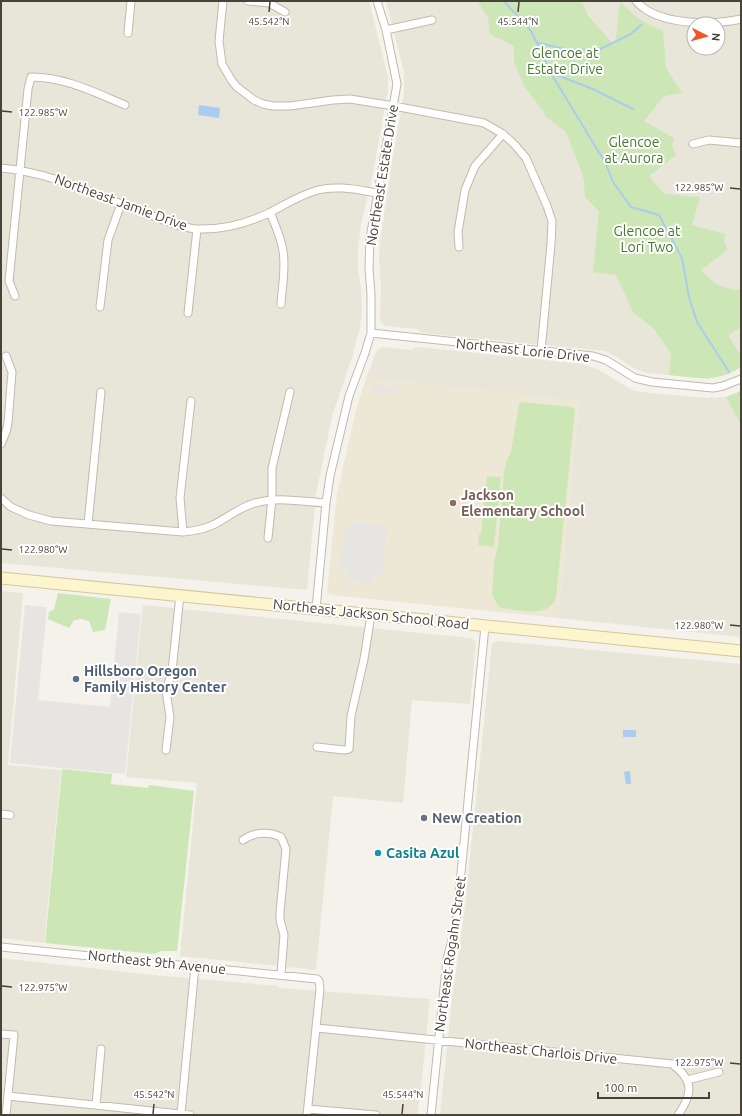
<svg xmlns="http://www.w3.org/2000/svg" width="742" height="1116" viewBox="0 0 742 1116" font-family="Ubuntu,sans-serif">
	<style>
		.residential { fill: #e8e5d9; fill-rule: evenodd }
		.education { fill: #ede8d5 }
		.green { fill: #cce7b5 }
		.parking { fill: #e6e5e2 }
		.water { fill: #ace }
		.lines { fill: none; stroke-linecap: round; stroke-linejoin: round }
		.stream { stroke: #ace; stroke-width: 2 }
		.street-casing { stroke: #c0bbad; stroke-width: 9 }
		.secondary-casing { stroke: #d2c89c; stroke-width: 13 }
		.street { stroke: #fff; stroke-width: 7 }
		.secondary { stroke: #fcf5cd; stroke-width: 11 }
		.ticks { fill: none; stroke: #484339; stroke-width: 1.5 }
		.education-dot { fill: #8d6e63; stroke: #fff; stroke-width: 1.5 }
		.service-dot { fill: #5c6f8a; stroke: #fff; stroke-width: 1.5 }
		.worship-dot { fill: #6b7280; stroke: #fff; stroke-width: 1.5 }
		.culture-dot { fill: #0f9aa8; stroke: #fff; stroke-width: 1.5 }
		.labels { text-anchor: middle; dominant-baseline: central; stroke-width: 4; stroke-linejoin: round; paint-order: stroke }
		.park-label { font-size: 14px; fill: #43782d; stroke: #fff }
		.street-label { font-size: 14px; fill: #484339; stroke: #fff }
		.education-label { font-size: 14px; font-weight: bold; fill: #785e54; stroke: #fff; text-anchor: start }
		.service-label { font-size: 14px; font-weight: bold; fill: #4e5e75; stroke: #fff; text-anchor: start }
		.worship-label { font-size: 14px; font-weight: bold; fill: #5b616d; stroke: #fff; text-anchor: start }
		.culture-label { font-size: 14px; font-weight: bold; fill: #0d838f; stroke: #fff; text-anchor: start }
		.ticks-label { font-size: 10px; text-anchor: middle; fill: #484339; stroke: #fff; stroke-width: 4; stroke-linejoin: round; paint-order: stroke }
	</style>
	<rect width="100%" height="100%" fill="#f4f2ea"/>
	<path class="residential" d="M1,1H369L388,77V90L373,173L361,224L358,249V269L361,288L362,308L360,327L352,358L332,416L316,494L307,590L1,563Z
		M386,1H741V367L729,374L709,379L647,373L635,369L617,357L605,351L423,333L417,329L385,326L380,321L381,287L379,257L380,241L393,157L404,95V72ZM694,24H718V48H694Z
		M382,347L412,350L417,347L583,364L597,369L634,391L651,393L708,398L726,397L741,391V637L558,618L579,401L366,378L377,350Z
		M1,591L23,593L8,765L61,770L44,943L1,938Z
		M143,605L470,638L476,641L470,704L412,700L403,803L333,796L316,970L180,956L197,783L126,777Z
		M498,641L741,664V1115H440L452,999L465,907L492,644Z
		M1,958L152,975L278,986V988L430,999L420,1097L417,1115H1Z"/>
	<path class="education" d="M366,378L579,401L558,618L331,595L327,593L337,494L357,406Z"/>
	<path class="green" d="M477,1H582L588,16L615,46L620,1C632,15 645,25 663,30L666,68L682,93L664,96L644,121L674,138L672,147L676,155L649,176L664,194L700,197L692,225L725,234L724,242L728,249L701,270C711,283 725,290 741,290V327L728,335L741,356V367C716,383 696,378 669,375L671,353L654,329L633,312L616,275L593,272L599,211L585,197L584,181L582,173L566,132L546,117L543,111L525,87L514,62V46L490,34L488,17Z
		M741,391V425L726,397Z
		M522,402L572,407L575,410L556,597C549,619 519,610 502,608L499,607L492,595L494,563L498,546L504,472L506,462L511,452L519,404Z
		M487,476L501,477L494,547L478,545L479,534H481Z
		M58,593L111,599L105,630L93,632L89,621L81,619L74,620L69,628L48,619L49,612L54,609Z
		M62,769L112,774L111,784L148,788L149,785L194,791L177,951H161L154,954L45,943Z"/>
	<path class="parking" d="M372,385L397,387V394L371,392Z
		M351,522L387,525L382,576L373,575L372,583L348,581L349,572L340,571L344,529H351Z
		M25,605L47,607L38,700L110,707L119,612L141,614L125,774L10,763Z"/>
	<path class="water" d="M199,105L220,108L219,118L198,115Z
		M623,730H636V737H623Z
		M630,771L631,784H626L624,772Z"/>
	<g class="lines">
		<path class="stream" d="M504,1L531,31L552,75L606,164L613,182L631,207L659,215L682,258L689,297L697,322L729,372
			M536,42L564,49L598,50L631,34L641,25
			M552,73L595,90L633,109
			M740,393L741,395"/>
		<g class="street-casing">
			<path id="street" d="M223,1L219,41L222,64L232,81L237,87L254,100L263,104L273,106H290L333,100L350,99L394,106L484,123L503,134L514,144L526,158L547,206L552,221L551,244L541,351
				M248,1L269,3L285,12
				M636,1C639,4 642,7 645,9C669,25 714,25 741,19
				M386,30L432,20
				M128,33L131,1
				M693,144L709,140L741,143
				M1,168C51,172 98,196 145,213C162,219 180,228 197,229C223,230 248,223 271,212C286,204 300,195 318,190C337,185 358,190 378,193
				M270,212C275,225 281,237 283,251C286,268 282,287 281,304
				M459,247L458,232L465,190L475,166L503,134
				M15,296L9,281L28,89L31,77C65,77 94,92 125,105
				M100,307L108,240L121,204
				M188,313L197,229
				M371,333L593,356L606,360L635,378L652,382L713,388L723,386L741,379
				M1,444L6,432L8,423L12,372L6,356
				M1,498L11,507L29,515L51,521L183,532C194,531 204,529 213,525C227,518 240,507 255,503C280,496 301,502 326,503
				M88,524L101,392
				M183,532L180,498L191,401
				M268,538L272,499V468L290,392
				M316,609L326,503L330,476L349,396L365,353L371,333V294L369,268L370,238L397,84L386,30L377,1
				M317,747L344,750L349,749L351,716L364,659L371,615
				M166,750L170,717L166,691L172,671L180,595
				M1,814L10,815
				M243,840C254,832 269,831 281,837L286,849L280,912V920L284,935L281,974
				M1,947L317,979L319,981L320,989L307,1115
				M317,1028L672,1064C694,1080 693,1094 678,1115
				M1,1034L14,1035L6,1115
				M687,1080L719,1072
				M8,1096L190,1115
				M96,1105L101,1049
				M308,1109L376,1115
				M181,1114L195,966
				M431,1115L447,959L456,925L485,626"/>
		</g>
		<g class="secondary-casing">
			<path id="secondary" d="M1,578L741,651"/>
		</g>
		<use href="#street" class="street"/>
		<use href="#secondary" class="secondary"/>
	</g>
	<path class="ticks" d="M269,12L270,2M518,12L519,2M2,111L12,112M730,188L740,189M2,549L12,550M730,625L740,626M2,986L12,987M730,1063L740,1064M153,1114L154,1104M402,1114L403,1104"/>
	<circle class="education-dot" cx="453" cy="503" r="4"/>
	<circle class="service-dot" cx="76" cy="679" r="4"/>
	<circle class="worship-dot" cx="424" cy="818" r="4"/>
	<circle class="culture-dot" cx="378" cy="853" r="4"/>
	<g class="labels">
		<g class="park-label">
			<text x="565" y="53">Glencoe at<tspan x="565" dy="16">Estate Drive</tspan></text>
			<text x="634" y="142">Glencoe<tspan x="634" dy="16">at Aurora</tspan></text>
			<text x="647" y="231">Glencoe at<tspan x="647" dy="16">Lori Two</tspan></text>
		</g>
		<g class="street-label">
			<text transform="translate(382 175) rotate(-81)">Northeast Estate Drive</text>
			<text transform="translate(121 202) rotate(20)">Northeast Jamie Drive</text>
			<text transform="translate(523 350) rotate(6)">Northeast Lorie Drive</text>
			<text transform="translate(371 614) rotate(6)">Northeast Jackson School Road</text>
			<text transform="translate(450 954) rotate(-82)">Northeast Rogahn Street</text>
			<text transform="translate(157 962) rotate(6)">Northeast 9th Avenue</text>
			<text transform="translate(541 1051) rotate(6)">Northeast Charlois Drive</text>
		</g>
		<g class="education-label">
			<text x="461" y="495">Jackson<tspan x="461" dy="16">Elementary School</tspan></text>
		</g>
		<g class="service-label">
			<text x="84" y="671">Hillsboro Oregon<tspan x="84" dy="16">Family History Center</tspan></text>
		</g>
		<g class="worship-label">
			<text x="432" y="818">New Creation</text>
		</g>
		<g class="culture-label">
			<text x="386" y="853">Casita Azul</text>
		</g>
	</g>
	<g class="ticks-label">
		<text x="269" y="25">45.542°N</text>
		<text x="518" y="25">45.544°N</text>
		<text x="43" y="116">122.985°W</text>
		<text x="699" y="191">122.985°W</text>
		<text x="43" y="553">122.980°W</text>
		<text x="699" y="629">122.980°W</text>
		<text x="43" y="991">122.975°W</text>
		<text x="699" y="1066">122.975°W</text>
		<text x="154" y="1098">45.542°N</text>
		<text x="403" y="1098">45.544°N</text>
	</g>
	<rect width="742" height="1116" fill="none" stroke="#484339" stroke-width="4"/>
	<g transform="translate(706 36) rotate(96)"><circle r="19" fill="#ffffff" stroke="#b6b4b0"/>
	<path d="M0-3L7 15L0 10L-7 15Z" fill="#f15525"/>
	<text y="-6" font-size="11" font-weight="bold" text-anchor="middle" fill="#484339">N</text>
	</g>
	<path d="M598 1092v6h111v-6" fill="none" stroke="#484339" stroke-width="2"/>
	<text x="604" y="1092" font-size="12" fill="#484339" stroke="#ffffff" stroke-width="3" paint-order="stroke">100 m</text>
</svg>
